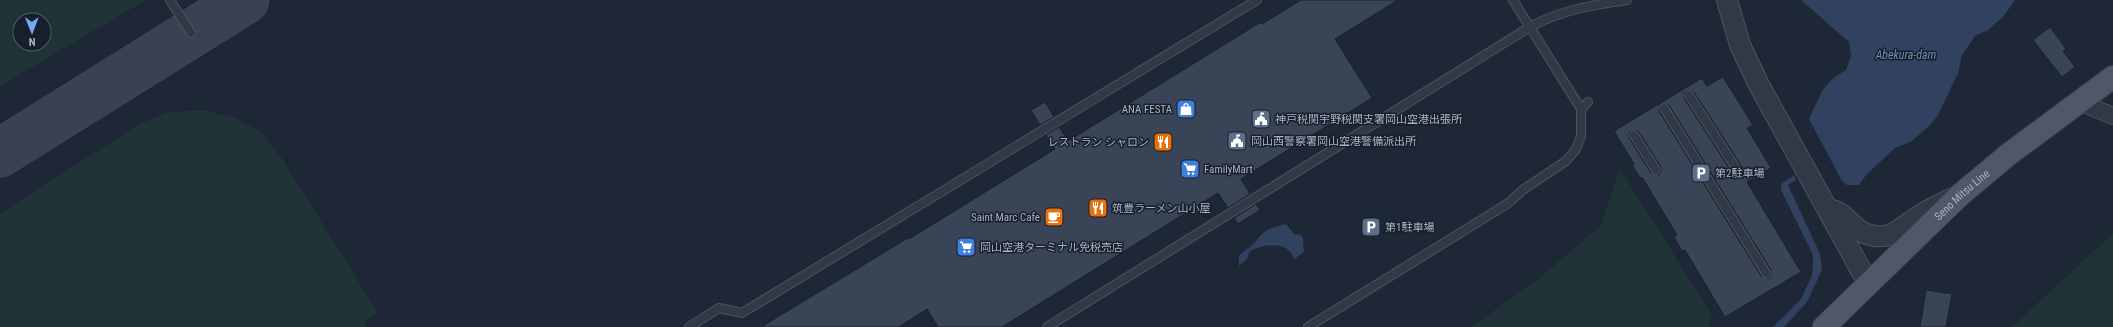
<svg xmlns="http://www.w3.org/2000/svg" width="2113" height="327" viewBox="0 0 2113 327" font-family="'Roboto Condensed','Noto Sans JP',sans-serif">
	<style>
		.green { fill: #203437; fill-rule: evenodd }
		.water { fill: #30425f }
		.lines { fill: none; stroke-linecap: round; stroke-linejoin: round }
		.taxiway { stroke: #384252; stroke-width: 49 }
		.building { fill: #394557; stroke: #19212d; fill-rule: evenodd }
		.service-casing { stroke: #4c5462; stroke-width: 10 }
		.minor-casing { stroke: #4c5462; stroke-width: 18 }
		.tertiary-casing { stroke: #4c5462; stroke-width: 22 }
		.primary-casing { stroke: #3b4350; stroke-width: 24 }
		.service { stroke: #313947; stroke-width: 8 }
		.minor { stroke: #313947; stroke-width: 16 }
		.tertiary { stroke: #313947; stroke-width: 20 }
		.primary { stroke: #4f5867; stroke-width: 22 }
		.labels { text-anchor: middle; dominant-baseline: central; stroke-width: 3; stroke-linejoin: round; paint-order: stroke }
		.poi-label { font-size: 11px; fill: #abb4c4; stroke: #171f2b; text-anchor: start }
		.street-label { font-size: 11px; fill: #abb4c4; stroke: #171f2b }
		.water-label { font-size: 12px; font-style: italic; fill: #7189af; stroke: #171f2b }
	</style>
	<rect width="100%" height="100%" fill="#1e2736"/>
	<path class="green" d="M0,0H146L0,86ZM20,20H44V44H20Z
		M202,110L233,117L260,131L283,160L378,313L365,320L366,327H0V214L139,124L169,112Z
		M1620,169L1712,315L1708,327H1471L1542,276L1600,226Z
		M2113,233V327H2012Z"/>
	<path class="water" d="M1801,0H2015L2003,17L1988,30L1975,36L1962,55L1958,73L1937,117L1929,126L1912,141L1895,148L1867,174L1859,185H1847L1842,181L1809,119L1822,91L1832,79L1846,70L1851,56L1849,42Z
		M1794,175L1796,180L1788,185L1820,254L1822,270L1807,302L1784,327H1773L1801,299L1812,275L1813,262V255L1781,190V184Z
		M1286,224L1294,234L1301,235L1303,238L1304,252L1294,259C1289,240 1261,244 1249,252L1247,259L1239,266V256C1243,251 1250,248 1254,243C1266,229 1267,229 1286,224Z"/>
	<g class="lines">
		<path class="taxiway" d="M0,153L245,0"/>
	</g>
	<path class="building" d="M1301,0H1398L1335,39L1372,98L1241,179L1250,194L1228,208L1218,193L1002,327H938L927,309L899,327H761L908,238L909,239L1055,149L1046,135L1059,127L1068,141L1261,22L1262,24Z
		M2050,27L2066,49L2063,51L2075,67L2062,77L2033,40Z
		M1723,77L1753,125L1747,128L1771,168L1747,182L1801,272L1725,317L1685,250L1682,251L1674,237L1677,235L1642,177L1640,178L1632,165L1634,164L1614,131L1702,78L1707,86ZM1689,90L1694,92L1744,170V175L1742,178L1734,176L1684,98V92ZM1664,103L1669,105L1771,270V275L1769,278L1761,276L1659,111V105ZM1634,130L1639,132L1661,167V172L1659,175L1651,173L1629,138V132Z
		M1045,102L1054,117L1040,125L1031,110Z
		M1256,204L1260,210L1238,224L1234,218Z
		M1926,290L1952,294L1946,327H1920Z"/>
	<g class="lines">
		<g class="service-casing">
			<path id="service" d="M170,0L191,33
				M1689,95L1739,173
				M1664,108L1766,273
				M1581,109L1588,102
				M1634,135L1656,170
				M689,327L719,308L742,313L1257,0
				M1047,327L1530,27C1561,10 1593,5 1627,0
				M1308,327L1507,204L1524,189L1566,161L1576,149L1581,136V109L1513,0"/>
		</g>
		<g class="minor-casing">
			<path id="minor" d="M2079,102L2113,116"/>
		</g>
		<g class="tertiary-casing">
			<path id="tertiary" d="M1727,0L1740,45L1759,85L1868,283
				M1832,210C1846,213 1852,228 1864,233C1892,244 1901,226 1922,214C1932,208 1943,203 1953,198"/>
		</g>
		<g class="primary-casing">
			<g id="primary">
				<path id="s1" d="M1824,327L1960,195L2009,154L2113,77"/>
			</g>
		</g>
		<use href="#service" class="service"/>
		<use href="#minor" class="minor"/>
		<use href="#tertiary" class="tertiary"/>
		<use href="#primary" class="primary"/>
	</g>
	<defs>
		<g id="shop-square" transform="scale(1)"><rect x="-9" y="-9" width="18" height="18" rx="4" fill="#3f7fe0" stroke="#171f2b"/><path d="M-5-2.5h2.3a2.7 3.5 0 0 1 5.4 0H5L5.5 6h-11ZM-1.5-2.5h3a1.5 2.3 0 0 0-3 0Z" fill="#fff"/></g>
		<g id="civic-square" transform="scale(1)"><rect x="-9" y="-9" width="18" height="18" rx="4" fill="#5c6f8a" stroke="#171f2b"/><path d="M-.6-6.5H3V-4.5H.6V-3L4-1V1h2V6H-6V1h2V-1L-.6-3ZM-1.2 2.5V6h2.4V2.5Z" fill="#fff"/></g>
		<g id="restaurant-square" transform="scale(1)"><rect x="-9" y="-9" width="18" height="18" rx="4" fill="#e8710a" stroke="#171f2b"/><path d="M-5-6h1v4h1v-4h1v4h1v-4h1v5L-1.5 .5V6h-2V.5L-5-1ZM5-6V6H3V1.5H1.5Q1.5-4 5-6Z" fill="#fff"/></g>
		<g id="supermarket-square" transform="scale(1)"><rect x="-9" y="-9" width="18" height="18" rx="4" fill="#3f7fe0" stroke="#171f2b"/><path d="M-6-5.5h2.5l.6 2H6L4.5 2H-2.5L-4.4-4H-6ZM-1.5 3.2a1.3 1.3 0 1 0 .1 0ZM3 3.2a1.3 1.3 0 1 0 .1 0Z" fill="#fff"/></g>
		<g id="parking-square" transform="scale(1)"><rect x="-9" y="-9" width="18" height="18" rx="4" fill="#5c6f8a" stroke="#171f2b"/><path d="M-3.5-5.5H1a3.5 3.5 0 0 1 0 7H-1V5.5H-3.5ZM-1-3.4V-.6H.8a1.4 1.4 0 0 0 0-2.8Z" fill="#fff"/></g>
		<g id="cafe-square" transform="scale(1)"><rect x="-9" y="-9" width="18" height="18" rx="4" fill="#e8710a" stroke="#171f2b"/><path d="M-5.5-4.5H6V0H3Q3 3.5 0 3.5H-2.5Q-5.5 3.5-5.5 0ZM3-3.2v2h1.7v-2ZM-6 4.5H4V6H-6Z" fill="#fff"/></g>
	</defs>
	<g fill-rule="evenodd">
		<use href="#shop-square" x="1186" y="109"/>
		<use href="#civic-square" x="1261" y="119"/>
		<use href="#civic-square" x="1237" y="141"/>
		<use href="#restaurant-square" x="1163" y="142"/>
		<use href="#supermarket-square" x="1190" y="169"/>
		<use href="#parking-square" x="1701" y="173"/>
		<use href="#restaurant-square" x="1098" y="208"/>
		<use href="#cafe-square" x="1054" y="217"/>
		<use href="#parking-square" x="1371" y="227"/>
		<use href="#supermarket-square" x="966" y="247"/>
	</g>
	<g class="labels">
		<g class="poi-label">
			<text x="1172" y="109" text-anchor="end">ANA FESTA</text>
			<text x="1275" y="119">神戸税関宇野税関支署岡山空港出張所</text>
			<text x="1251" y="141">岡山西警察署岡山空港警備派出所</text>
			<text x="1149" y="142" text-anchor="end">レストラン シャロン</text>
			<text x="1204" y="169">FamilyMart</text>
			<text x="1715" y="173">第2駐車場</text>
			<text x="1112" y="208">筑豊ラーメン山小屋</text>
			<text x="1040" y="217" text-anchor="end">Saint Marc Cafe</text>
			<text x="1385" y="227">第1駐車場</text>
			<text x="980" y="247">岡山空港ターミナル免税売店</text>
		</g>
		<g class="street-label">
			<text stroke="none"><textPath href="#s1" startOffset="191">Seno Mitsu Line</textPath></text>
		</g>
		<g class="water-label">
			<text x="1906" y="55">Abekura-dam</text>
		</g>
	</g>
	<g transform="translate(32 32) rotate(179)"><circle r="19" fill="#171f2b" stroke="#525b68"/>
	<path d="M0-3L7 15L0 10L-7 15Z" fill="#77a6fd"/>
	<text y="-6" font-size="11" font-weight="bold" text-anchor="middle" fill="#abb4c4">N</text>
	</g>
</svg>
